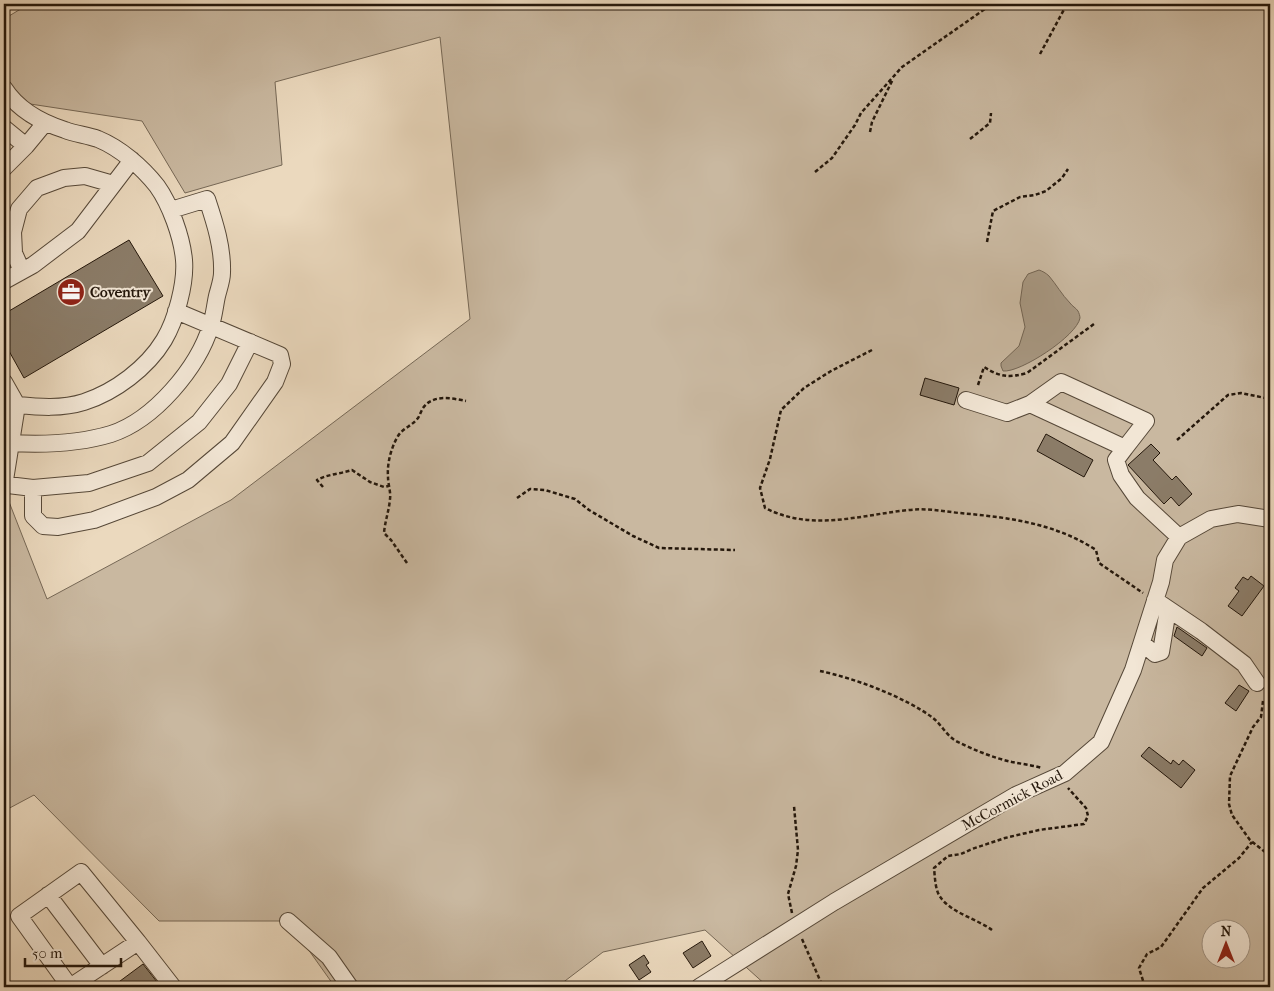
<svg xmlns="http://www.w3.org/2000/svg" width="1274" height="991" viewBox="0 0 1274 991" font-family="'IM FELL French Canon',serif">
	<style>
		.green { fill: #c9b8a0; stroke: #766856; fill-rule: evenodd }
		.water { fill: #a79781; stroke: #736452 }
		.building { fill: #8b7c68; stroke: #24170b }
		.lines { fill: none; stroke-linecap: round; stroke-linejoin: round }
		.minor-casing { stroke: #564838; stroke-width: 18 }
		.path { stroke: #24170b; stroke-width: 2.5; stroke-dasharray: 4 2.5; stroke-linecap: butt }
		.minor { stroke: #f2e6d5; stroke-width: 16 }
		.labels { text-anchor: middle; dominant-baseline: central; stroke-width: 4; stroke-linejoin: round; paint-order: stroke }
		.poi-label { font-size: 15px; font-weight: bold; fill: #24170b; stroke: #f2e6d5; text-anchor: start }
		.street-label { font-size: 15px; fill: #24170b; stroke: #f2e6d5 }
	</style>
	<rect width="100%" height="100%" fill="#ebd9be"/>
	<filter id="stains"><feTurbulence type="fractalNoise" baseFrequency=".004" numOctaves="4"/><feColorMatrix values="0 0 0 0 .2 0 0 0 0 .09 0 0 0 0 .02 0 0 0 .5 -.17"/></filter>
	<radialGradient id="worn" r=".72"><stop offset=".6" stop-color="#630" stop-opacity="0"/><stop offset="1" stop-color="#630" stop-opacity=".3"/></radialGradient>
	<path class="green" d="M29,4H1270V987H768L705,930L603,952L557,987H335L288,921H159L34,795L4,811V489L47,599L231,500L470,319L440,37L275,82L282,165L185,193L142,121L4,100V19ZM1212,928H1242V958H1212Z"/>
	<path class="water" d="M1039,270C1042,271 1046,273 1049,276C1056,284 1062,295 1070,303C1072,306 1076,308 1078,311C1079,313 1080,316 1080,318C1077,336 1020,373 1003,371L1001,366V363L1019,346L1025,327L1020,303L1023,282L1028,274Z"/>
	<path class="building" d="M129,240L163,296L24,378L4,342V314Z
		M925,378L959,388L954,405L920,395Z
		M1046,434L1093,460L1084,477L1037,451Z
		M1151,444L1160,453L1153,460L1172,480L1176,476L1192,494L1179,506L1171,497L1164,504L1128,465Z
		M1251,576L1264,586L1242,616L1228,606L1239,591L1235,588L1243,577L1248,580Z
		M1177,627L1207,648L1202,656L1174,636Z
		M1239,685L1249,691L1236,711L1225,703Z
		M1149,747L1171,764L1173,760L1179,765L1183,760L1195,770L1181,788L1141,756Z
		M702,941L711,956L693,968L683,953Z
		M644,955L649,963L646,965L651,972L639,980L629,965Z
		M143,964L161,987H112Z"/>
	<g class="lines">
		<g class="minor-casing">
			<path id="minor" d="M4,88C18,110 40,122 65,130C75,134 87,135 98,139C120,148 142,167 157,186C170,204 182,237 184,260C186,283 176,320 164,340C147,368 115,392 84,402C62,409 39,407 17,405L4,382
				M4,128L26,146L45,123
				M4,168L26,146
				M22,271L14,253L13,232L19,209L37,188L64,178L85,176L113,184
				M4,281L33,265L78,231L132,160
				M966,400L1007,413L1030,404L1125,448L1116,460L1121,475L1137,498L1179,537
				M1030,404L1061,382L1146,421L1125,448
				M17,405L5,480L8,485L33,488V516L43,526L58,527L94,520L156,497L188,480L232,443L275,382L282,364L280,355L176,311
				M10,443C45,445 78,444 111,434C154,420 198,368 211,325C214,316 215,305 217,296C219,288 222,280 222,273C223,248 215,223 207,199L171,210
				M33,488L89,483L148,463L199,422L229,384L250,342
				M1155,600L1201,631L1244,664L1257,683
				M1142,643L1155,654L1161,652L1168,609
				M48,895L102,966
				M288,921L329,957L350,987
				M70,987L19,916L81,872L138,942
				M70,987L138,942L173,987
				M699,987L834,902L1016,795L1065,773L1101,742L1133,670L1161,582L1165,560L1179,537L1211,519L1238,514L1270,519"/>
		</g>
		<path class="path" d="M1040,54L1067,4
			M870,132L872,122L893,79
			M970,139L990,123L991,113
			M815,172L832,158L855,125L861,113L902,67L992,4
			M987,242L993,211L1020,197L1035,195L1046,191L1062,178L1068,169
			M872,350L831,371L804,388L781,410L770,459L760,488L765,508C813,532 859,515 909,510C926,508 942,511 959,513C1006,517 1055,523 1096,550L1099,563L1143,593
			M978,385L984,367C1000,377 1009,378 1027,373L1094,324
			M1177,440L1228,395L1241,393L1270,399
			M323,487L317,480C328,474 340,474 352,470L370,482L384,487L389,486
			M517,498L530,489L545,490L575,499L589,510L633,536L659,548L735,550
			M407,563L391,540L384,533C385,521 389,511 390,499C391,492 388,484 388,477C387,463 391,448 398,436C403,428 412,426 418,418C420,415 421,411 423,408C433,394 451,398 466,401
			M820,671C854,678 905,697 933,718C942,725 947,737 958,742C974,750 994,758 1012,762C1022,764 1032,765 1042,768
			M1263,701L1261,717L1253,727L1230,776L1229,804L1232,815L1250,840L1270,856
			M792,913L788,894L796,866L798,850L794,806
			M992,930C977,919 952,913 941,898C935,891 935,877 934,868L948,856L961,854L972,849L1005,838L1039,830L1084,824L1088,816L1086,808L1068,788
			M802,939L823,987
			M1145,987L1139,968L1147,954L1161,947L1203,888L1239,858L1252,842"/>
		<use href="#minor" class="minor"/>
	</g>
	<defs>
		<g id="office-disc" transform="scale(1.4375)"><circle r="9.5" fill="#8f2418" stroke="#f2e6d5"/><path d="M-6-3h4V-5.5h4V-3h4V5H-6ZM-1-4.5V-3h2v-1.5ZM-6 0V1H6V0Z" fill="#fff"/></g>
	</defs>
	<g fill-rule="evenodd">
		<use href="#office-disc" x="71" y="292"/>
	</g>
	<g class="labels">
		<g class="poi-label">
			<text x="90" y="292">Coventry</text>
		</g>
		<g class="street-label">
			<text transform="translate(1012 800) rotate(-28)">McCormick Road</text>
		</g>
	</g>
	<rect width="1274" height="991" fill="none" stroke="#ebd9be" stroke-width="20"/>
	<rect x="5" y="5" width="1264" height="981" fill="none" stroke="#24170b" stroke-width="2.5"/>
	<rect x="10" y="10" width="1254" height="971" fill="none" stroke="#24170b"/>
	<g transform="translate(1226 944)"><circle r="24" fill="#f2e6d5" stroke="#a09384"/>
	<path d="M0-4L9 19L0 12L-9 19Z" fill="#8f2418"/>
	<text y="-8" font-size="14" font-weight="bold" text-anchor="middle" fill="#24170b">N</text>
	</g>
	<path d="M25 958v8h96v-8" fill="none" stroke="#24170b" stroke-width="2.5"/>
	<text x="32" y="958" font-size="15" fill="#24170b" stroke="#f2e6d5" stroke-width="4" paint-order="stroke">50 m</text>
	<rect width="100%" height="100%" filter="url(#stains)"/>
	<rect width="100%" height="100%" fill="url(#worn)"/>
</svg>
